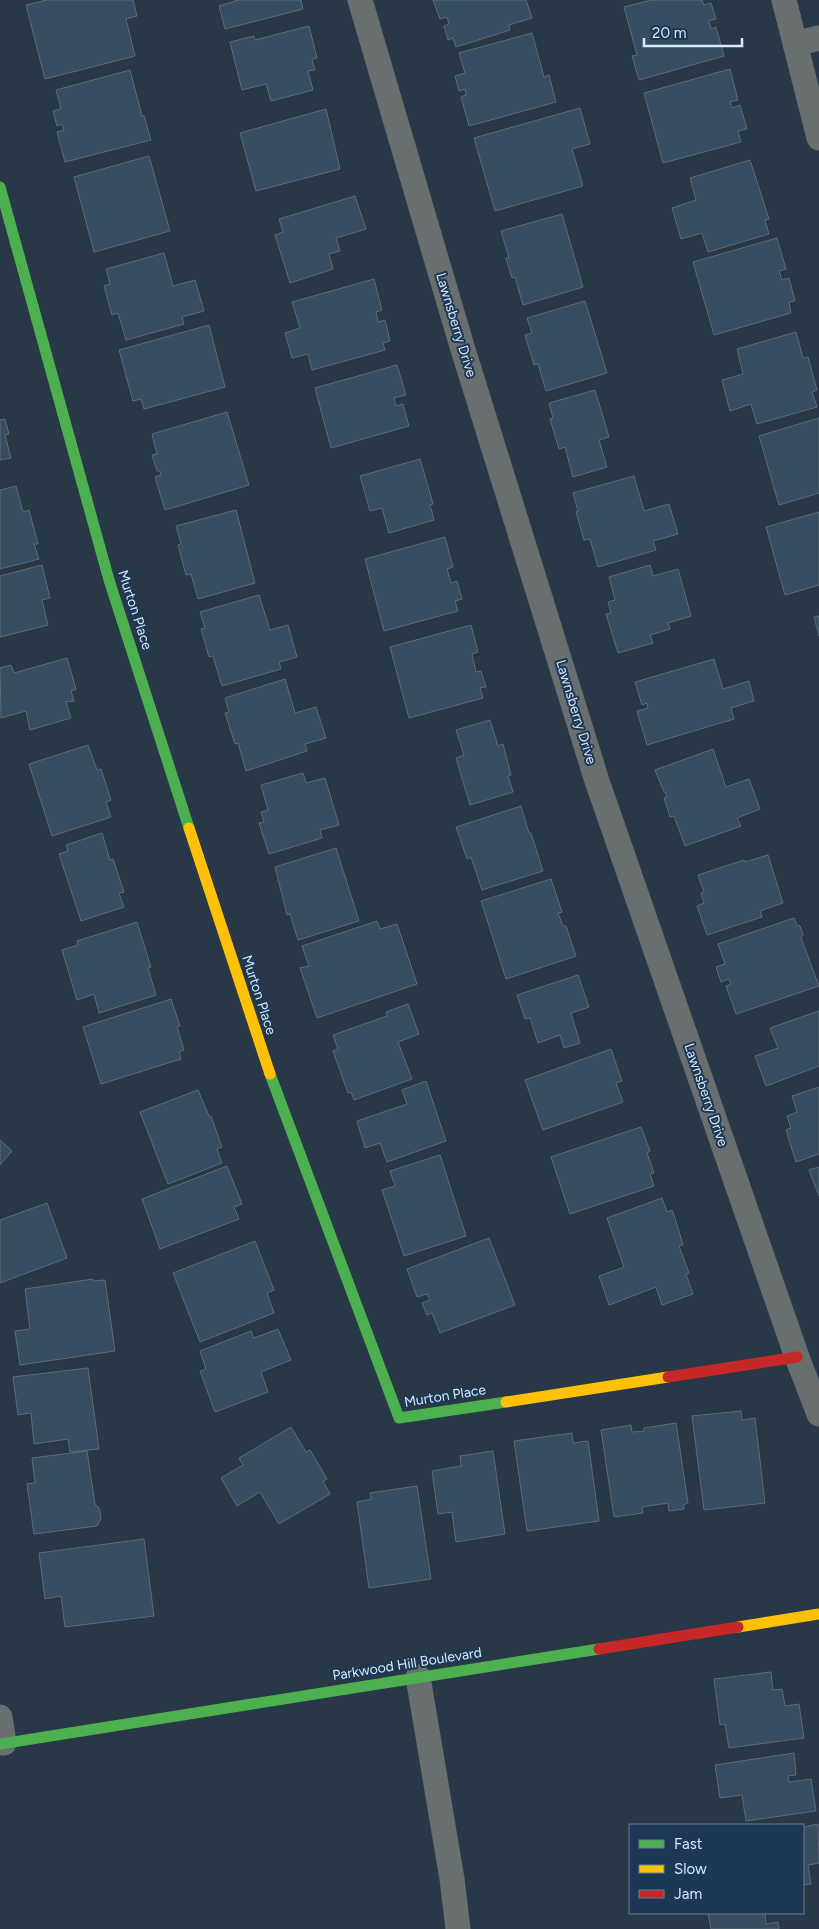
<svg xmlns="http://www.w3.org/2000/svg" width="819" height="1929" viewBox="0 0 819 1929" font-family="Figtree,sans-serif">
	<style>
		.building { fill: #374d61; stroke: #5e6b78 }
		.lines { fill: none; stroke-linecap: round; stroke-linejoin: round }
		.street { stroke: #696f6f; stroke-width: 25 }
		.fast { stroke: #4caf50; stroke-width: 11 }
		.slow { stroke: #ffc107; stroke-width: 11 }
		.jam { stroke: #c62828; stroke-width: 11 }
		.labels { text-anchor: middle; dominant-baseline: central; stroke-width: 4; stroke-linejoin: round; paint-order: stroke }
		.street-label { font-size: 14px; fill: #d8e9fb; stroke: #1c3854 }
	</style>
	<rect width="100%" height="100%" fill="#293847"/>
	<path class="building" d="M47,0H133L137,16L126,19L135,56L45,79L26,5Z
		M235,0H301L303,9L225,29L219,6L236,1Z
		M433,0H526L532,18L509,25L510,30L456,47L453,38L448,40L444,26L449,24L447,17L440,19Z
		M651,0H702L704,5L711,3L716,19L709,21L711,29L716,27L724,56L639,80L632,56L637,55L624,7Z
		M309,26L317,58L312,59L315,70L308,71L313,90L271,101L266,84L242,90L230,42L254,36L255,40Z
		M532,33L544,77L549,75L556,102L469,126L461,97L466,95L465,89L459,91L455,76L465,73L459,53Z
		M730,69L738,100L730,102L732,108L740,105L747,129L738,131L741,142L663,163L644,93Z
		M130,70L142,116H144L151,140L65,162L57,132L64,130L62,124L57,126L53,111L61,109L56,90Z
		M580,108L590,144L572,149L583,186L495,211L474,138Z
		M326,109L340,169L256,191L240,133Z
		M149,156L170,231L94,252L74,177Z
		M750,160L769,219L765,220L769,234L708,252L702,233L681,239L672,208L696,200L690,178Z
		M355,196L366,229L336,238L340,251L329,254L333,269L290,283L275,235L283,232L279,219Z
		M562,214L583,287L523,305L515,277L512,278L506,258H509L501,231Z
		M777,238L786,269L779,271L782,280L789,278L795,301L789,302L791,313L714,335L693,262Z
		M164,253L173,286L195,280L204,311L182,317L184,324L126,340L118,313L112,315L104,286L110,284L106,269Z
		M374,279L382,310L376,312L378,322L385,320L390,341L383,343L385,350L312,370L308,354L292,358L285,333L300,328L292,302Z
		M585,301L607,373L546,391L538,364L534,365L525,335L532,333L527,318Z
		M209,325L225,387L144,409L141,399L133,401L119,350Z
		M796,332L803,358L808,357L817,390L812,392L817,407L757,424L751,404L730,411L722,380L743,374L737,349Z
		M397,365L406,395L394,398L396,406L403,404L409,426L331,448L315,388Z
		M595,390L609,437L599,440L607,467L573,477L565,447L559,449L550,419L553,418L549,403Z
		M227,412L249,485L165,510L155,477L161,475L160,471H157L152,455L157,454L152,434Z
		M819,418V493L779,505L759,436Z
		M5,419L9,434L5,435L11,458L0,460V420Z
		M420,459L433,504L430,505L434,520L389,533L382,508L370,511L360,476Z
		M634,476L644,511L669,504L678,534L653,541L656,550L598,567L590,539L584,540L576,512L578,511L573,493Z
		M16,486L23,512L29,510L38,544H34L39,559L0,569V490Z
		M236,510L255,583L198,599L191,574L186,575L178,545L181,544L176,526Z
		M819,512V585L785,595L766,527Z
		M445,537L453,567L447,569L451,583L457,581L462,599L455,601L458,611L384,631L365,559Z
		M42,565L50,598L42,600L48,625L0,637V576Z
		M650,565L653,576L678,569L691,616L668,623L670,629L650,635L653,643L618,653L606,614L611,613L608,602L615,600L609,577Z
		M259,595L270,630L288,625L297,657L279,662L281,669L222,686L213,656L209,657L201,629L205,628L200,612Z
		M819,616V636L814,617Z
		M471,625L478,652L472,654L476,672L481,671L486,687L480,688L483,698L409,718L390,647Z
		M67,658L76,689L71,691L74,701L66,702L71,718L30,730L26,711L1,718L0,668L11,665L14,673Z
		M714,659L723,689L749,681L754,701L731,708L734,719L647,745L637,711L648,708L647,703L642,705L635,682Z
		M285,679L295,713L316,707L326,738L305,744L307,751L246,771L238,743L235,744L225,713L229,712L225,698Z
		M490,720L498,746L503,744L511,775L508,776L513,792L470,805L456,758L464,755L456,730Z
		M88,745L97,770L101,769L111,800L106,802L111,817L52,836L29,764Z
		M713,749L726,787L749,779L760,809L737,818L741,826L685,846L674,816L670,817L664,798L667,797L665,792H664L655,770Z
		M303,773L306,783L325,778L339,825L320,830L322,838L269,854L259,823L264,822L261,812L268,810L261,785Z
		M521,806L529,833H531L543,871L482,890L471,857L467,859L456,827Z
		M102,833L110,860L113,859L124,892L119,893L124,907L81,921L59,854L68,851L66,845Z
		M336,848L359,921L298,940L290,914L287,915L275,867Z
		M768,855L783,903L760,911L762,917L707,935L697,906L704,903L701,893L704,892L698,875L744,860L745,862Z
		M551,879L562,912L558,913L563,926H566L576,956L506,979L481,901Z
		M794,918L797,925L800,926L803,934L801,938L819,986L736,1014L726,986L731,984L729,979L721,982L716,967L725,964L718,944Z
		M377,921L380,929L397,924L417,984L317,1018L300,968L309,966L302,946Z
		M137,922L151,967L148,968L156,995L99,1013L94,994L77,1000L62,950L78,945L77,941Z
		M578,975L589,1007L571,1013L580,1043L564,1048L560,1035L538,1043L530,1018L525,1019L517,995Z
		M171,999L180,1026L177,1027L184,1050L179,1052L181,1059L101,1084L83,1027Z
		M408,1004L419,1034L398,1042L412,1079L354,1100L351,1092L348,1093L333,1051L338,1049L333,1035L387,1016L386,1012Z
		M819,1011V1066L766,1086L755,1056L778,1048L770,1028Z
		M611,1049L622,1081L616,1083L623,1102L543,1130L525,1080Z
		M426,1081L446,1141L387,1162L380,1143L365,1148L357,1121L407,1104L402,1090Z
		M819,1087V1154L796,1162L786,1130L791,1128L787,1116L797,1112L792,1096Z
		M198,1090L209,1116H211L222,1147L217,1149L222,1163L168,1184L140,1112Z
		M641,1127L650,1151L647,1153L654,1173L650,1174L654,1186L570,1214L551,1157Z
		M0,1140L12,1151L0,1165Z
		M440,1155L466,1236L404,1256L382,1190L395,1186L390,1171Z
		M227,1166L242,1204L234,1207L239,1219L160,1249L142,1199Z
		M819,1167V1196L809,1170Z
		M662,1198L667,1212L672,1210L675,1218L683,1245L679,1246L689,1273L686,1274L693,1294L662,1305L656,1287L609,1305L599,1276L624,1267L607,1218Z
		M47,1203L67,1258L0,1283V1220Z
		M489,1238L515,1305L440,1333L432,1313L427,1315L422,1303L430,1300L427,1294L417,1297L407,1269Z
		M255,1241L274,1290L267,1293L274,1313L200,1342L173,1273Z
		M93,1279V1281L105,1280L115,1351L20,1365L15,1331L30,1329L25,1289Z
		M278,1329L291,1360L261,1372L268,1392L215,1412L200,1371L206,1369L200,1351L251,1331L254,1338Z
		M88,1368L99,1449L70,1452L68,1439L34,1444L31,1413L18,1415L13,1377Z
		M741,1411L742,1420L755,1418L765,1503L704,1510L692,1416Z
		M676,1423L688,1503L683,1505L684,1509L669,1511L668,1503L642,1507L643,1513L614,1517L601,1430L631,1425L632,1432L644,1431V1428Z
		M291,1427L306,1452L310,1450L327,1479L323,1481L330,1494L279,1524L260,1492L237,1506L221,1478L243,1465L239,1458Z
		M572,1433L573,1443L588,1441L599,1521L527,1531L514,1441Z
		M87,1451L95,1504L99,1508L101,1518L97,1526L34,1534L27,1484L35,1483L32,1458Z
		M493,1451L505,1534L456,1542L452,1512L438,1514L432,1471L461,1466L460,1456Z
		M417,1486L431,1579L369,1588L357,1502L371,1499L370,1493Z
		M144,1539L154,1616L65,1627L61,1596L45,1599L39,1553Z
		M771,1672L773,1690L782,1689L785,1706L799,1704L804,1738L729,1748L725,1724L720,1725L714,1679Z
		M794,1753L796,1775L788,1776L789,1782L811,1779L816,1811L746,1821L742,1795L720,1798L715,1765Z
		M818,1824L819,1863L808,1865L811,1884L803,1885V1827Z
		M708,1913H765L766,1924L778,1922L779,1929H711Z"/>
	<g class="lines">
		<path class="street" d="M360,0L461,343L597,781L797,1357L819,1414
			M784,0L819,138
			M795,44L819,38
			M418,1677L452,1879L458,1929
			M0,1717L4,1743"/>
		<path class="fast" d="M0,187L109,580L189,828
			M270,1074L399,1418L506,1402
			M0,1744L599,1649"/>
		<path class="slow" d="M189,828L270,1074
			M506,1402L668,1377
			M738,1627L819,1614"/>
		<path class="jam" d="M668,1377L797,1357
			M599,1649L738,1627"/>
	</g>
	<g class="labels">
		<g class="street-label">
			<text transform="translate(456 325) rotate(73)">Lawnsberry Drive</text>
			<text transform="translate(135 610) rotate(72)">Murton Place</text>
			<text transform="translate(576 712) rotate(73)">Lawnsberry Drive</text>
			<text transform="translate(259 995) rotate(72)">Murton Place</text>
			<text transform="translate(706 1095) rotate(71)">Lawnsberry Drive</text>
			<text transform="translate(445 1396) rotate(-9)">Murton Place</text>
			<text transform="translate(407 1664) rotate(-9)">Parkwood Hill Boulevard</text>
		</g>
	</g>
	<rect x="629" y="1824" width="175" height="90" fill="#1c3854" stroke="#677f97"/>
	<rect x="639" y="1840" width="25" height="8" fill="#4caf50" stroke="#677f97"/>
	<text x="674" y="1849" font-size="15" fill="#d8e9fb">Fast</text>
	<rect x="639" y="1865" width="25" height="8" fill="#ffc107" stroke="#677f97"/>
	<text x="674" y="1874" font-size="15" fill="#d8e9fb">Slow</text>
	<rect x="639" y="1890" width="25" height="8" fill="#c62828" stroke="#677f97"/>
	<text x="674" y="1899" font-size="15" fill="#d8e9fb">Jam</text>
	<path d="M644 38v8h98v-8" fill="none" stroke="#d8e9fb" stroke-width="2.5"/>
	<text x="652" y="38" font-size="15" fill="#d8e9fb" stroke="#1c3854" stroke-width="4" paint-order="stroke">20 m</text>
</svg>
